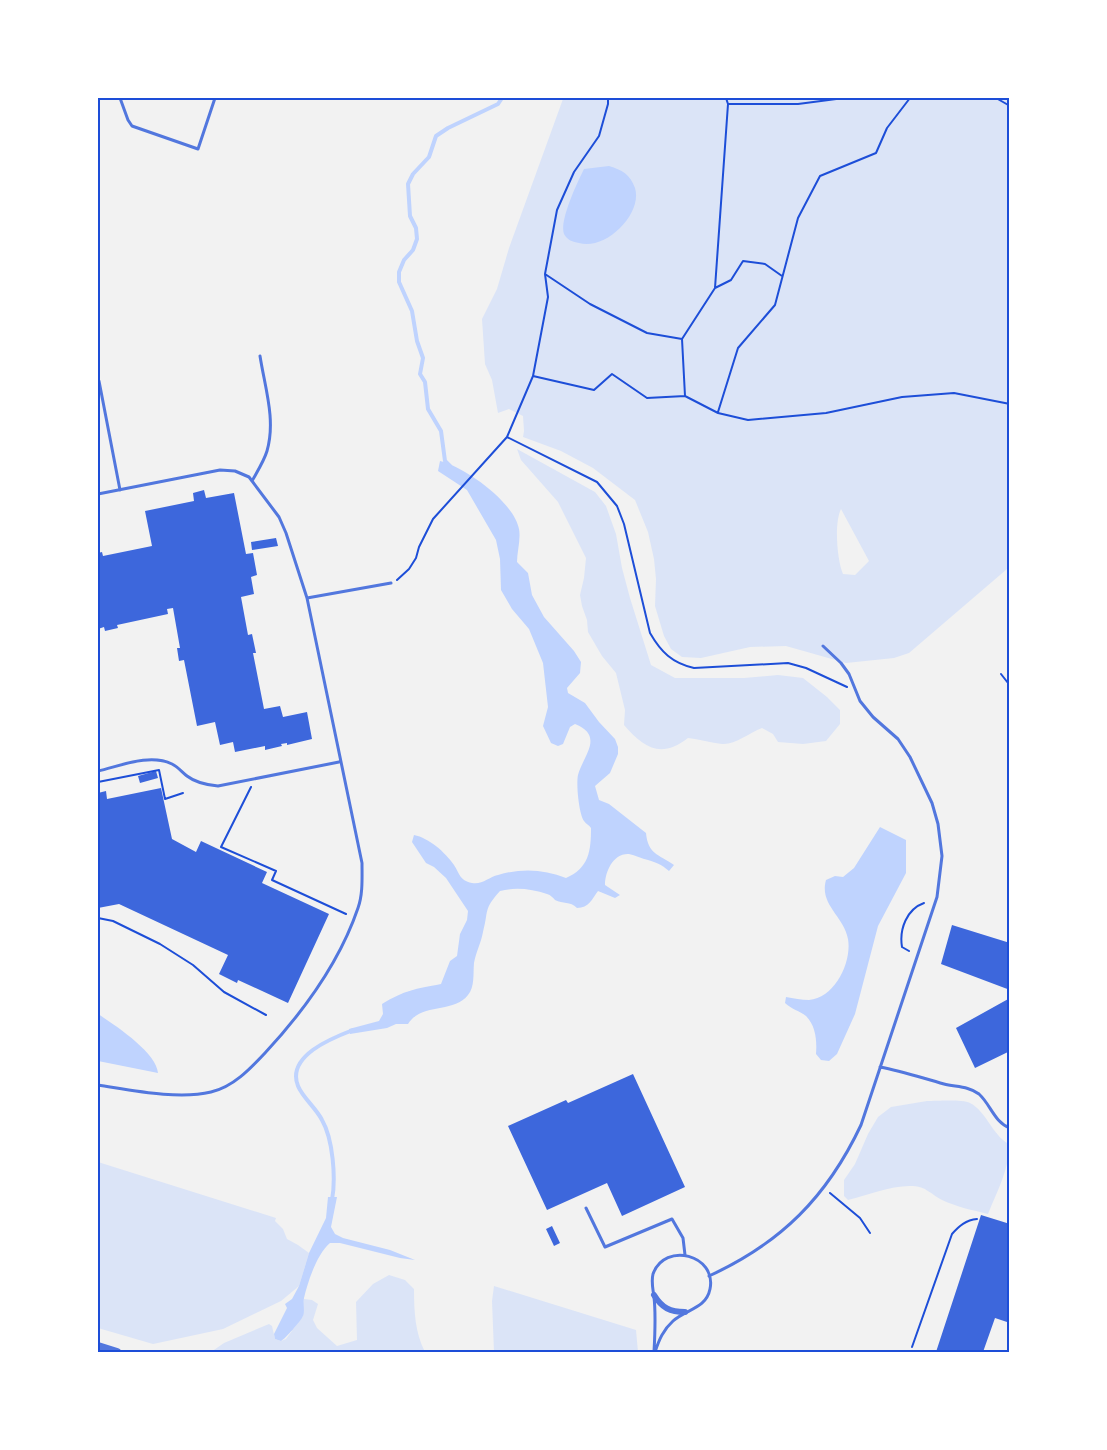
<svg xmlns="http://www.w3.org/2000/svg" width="1107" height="1450" viewBox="0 0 1107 1450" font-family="Cabin,sans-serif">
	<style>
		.green { fill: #dbe4f7; fill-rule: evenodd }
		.water { fill: #bfd3fe }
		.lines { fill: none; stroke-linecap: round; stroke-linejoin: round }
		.stream { stroke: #bfd3fe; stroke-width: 4 }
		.building { fill: #3d67dc }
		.path { stroke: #1d4ed8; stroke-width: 2 }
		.service { stroke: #5277de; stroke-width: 3 }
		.minor { stroke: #5277de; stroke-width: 6 }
		.tertiary { stroke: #5277de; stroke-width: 8 }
		.neatline { fill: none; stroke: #1d4ed8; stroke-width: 2 }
	</style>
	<rect width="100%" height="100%" fill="#f2f2f2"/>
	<path class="green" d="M560,98H1009V569H1007L909,653L894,658L846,663L786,646L750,647L701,658L682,657L671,649L664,636L655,606L656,579L654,559L648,532L635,500L593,468L561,451L523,437L524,431L523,416L509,409L498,413L492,380L485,364L482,319L497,289L509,248L563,99ZM841,509L869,561L855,575L843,574C837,560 834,523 841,509Z
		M517,449L595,492L606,506L616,534L622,568L630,598L651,665L675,678H744L778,675L803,678L827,697L840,710V724L826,741L803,744L778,742L773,734L762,728C749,733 735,745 722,744C711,743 699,739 688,738C661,759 644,748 624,725L625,710L616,673L602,656L588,632L587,620L582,606L580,595L584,578L586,558L558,502L521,460Z
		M927,1101C937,1101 962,1099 970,1103C987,1112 992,1135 1009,1144C1010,1168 997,1191 988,1214C972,1210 957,1207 942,1200C932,1195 925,1186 913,1186C891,1185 869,1195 848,1200L844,1196V1180L855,1164L868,1134L878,1117L891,1107Z
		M98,1162L276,1218L275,1221L283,1229L287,1239L298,1245L309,1253L299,1286L281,1301L223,1329L153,1344L98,1328Z
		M389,1275L405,1280L414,1289C414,1311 415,1333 425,1352H211L224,1343L269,1324L272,1326L275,1339L281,1341L286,1339L303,1316L304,1299L312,1300L318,1304L313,1320L317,1328L337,1346L357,1340L356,1302L373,1284Z
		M494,1286L636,1330L638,1352H494L492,1301Z"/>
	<path class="water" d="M609,166C622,170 630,174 635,188C643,214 605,251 579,243C573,242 567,240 564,234C559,221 578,181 584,169Z
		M440,461C465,467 514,502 519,529C521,539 517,552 517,562L528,573L532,595L544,617L574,651L581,662L580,673L567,688L568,693L585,703L599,722L615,739L618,747V754L610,773L595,786L599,800L609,804L646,833C648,854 658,854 674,865L669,871C661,864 657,863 648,860C642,859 635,855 629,854C613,853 605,872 605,885L620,895L615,898L598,891C592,899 589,908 577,908C570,901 563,904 555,900C553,898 551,895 547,894C532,889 515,887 500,891C483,910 489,910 483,932C481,943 476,952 474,963C473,973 475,987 468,995C453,1014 422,1002 408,1024H396L387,1028L350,1034L349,1029L379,1021L383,1014L382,1004C405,990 415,989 441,984L450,961L457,956L460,934L467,920L468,911L446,878L434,867L426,863L412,842L414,835C429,838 445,852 454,865C460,874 459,880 472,883C482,885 489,877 498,875C521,868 544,869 566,878C589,868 591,851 591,828C589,825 586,824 584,821C579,814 576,784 578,775C583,756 605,736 575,724L570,727L563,744L558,746L551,743L543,726L548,707L543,663L529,629L512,609L501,590L500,559L496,540L467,490L438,471Z
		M880,827L906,840V873L878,926L855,1014L837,1054L829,1061L821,1060L816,1054C817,1041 816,1026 806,1016C800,1011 791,1009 785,1003L786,997C793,998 802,1000 809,1000C835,998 852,962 848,939C844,916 819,905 826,880L835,876L843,877L854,868Z
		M98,1014C115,1025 157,1053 158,1073L98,1061Z
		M328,1197H337L331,1227L335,1234L343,1238L390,1250L415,1260L400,1258L340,1243H330C317,1254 308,1281 304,1298C303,1303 305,1312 303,1316C301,1321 285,1339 281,1341L275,1339L274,1334L287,1308L285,1304L292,1299L299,1286L309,1253L326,1218Z"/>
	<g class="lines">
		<path class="stream" d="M450,466L445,461L441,431L428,409L425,382L420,374L423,358L417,341L412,311L399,282V272L404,260L413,250L417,239L416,228L410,216L408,184L413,174L429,157L436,136L448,128L498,104L502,98
			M332,1200C336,1178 333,1139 322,1120C316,1108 303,1098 298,1086C286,1056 332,1038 353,1030"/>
	</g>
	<path class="building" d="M204,490L206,498L234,493L246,554L253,553L257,575L251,577L254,594L241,597L248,635L252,634L256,653H253L264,709L280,706L283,717L307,712L312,739L287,745V743L281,744L282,746L265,750V746L235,752L233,742L220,745L215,722L197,726L184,660L179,661L177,648H180L173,608L167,609L168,614L117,625L118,628L105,631L104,627L98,629V553L102,552L103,556L152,546L145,511L194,501L193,493Z
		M276,538L278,546L252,550L251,542Z
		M156,771L158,778L140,783L138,776Z
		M161,788L172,839L196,852L201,841L267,872L262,883L329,914L288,1003L238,980L237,983L219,974L228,955L119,904L98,908V793L106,791L107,799Z
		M952,925L1010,943V990L941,964Z
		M1010,998V1051L975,1068L956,1028Z
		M633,1074L685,1187L622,1216L607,1183L547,1210L508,1126L566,1100L568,1103Z
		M981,1215L1010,1224V1323L995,1318L983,1352H936Z
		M552,1226L560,1243L554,1246L546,1229Z"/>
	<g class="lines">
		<path class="path" d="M996,98L1010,106
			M728,104H798L844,98
			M545,274L590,304L647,333L682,339
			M715,288L731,280L743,261L765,264L782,276
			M533,376L594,390L612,374L647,398L685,396L718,413L748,420L826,413L902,397L954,393L1010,404
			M685,396L682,339L715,288L728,104L726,98
			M718,412L738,348L775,305L798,218L820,176L876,153L887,128L910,98
			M507,437L597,482L617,506L624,524L650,633C661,652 672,663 694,668L788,663L806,668L847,687
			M397,580L409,569L416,558L419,547L433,519L507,437L533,376L548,297L545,274L557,210L574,172L599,136L608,104V98
			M1001,674L1008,683L1010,682
			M98,782L159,770L165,799L183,793
			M251,787L221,847L276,871L272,880L346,914
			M98,918L113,921L160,944L193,965L224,992L266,1015
			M909,951L902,947C899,929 907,909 924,903
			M830,1193L860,1218L870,1233
			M912,1347L952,1234C959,1226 966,1220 977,1219"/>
		<path class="service" d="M120,98L128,120L132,126L198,149L215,98
			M98,381H99L120,490
			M252,481C257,472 264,461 267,451C276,420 265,388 260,356
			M98,494L220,470L235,471L249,477L279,517L286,533L307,598L362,863C362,878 363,894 358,908C339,964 304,1011 265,1053C250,1069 233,1087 211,1092C178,1100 131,1090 98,1085
			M307,598L391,583
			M98,771C120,766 150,753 172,764C178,767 182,772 187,776C196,783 207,785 218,786L339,762
			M880,1067C902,1071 922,1078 944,1084C955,1087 969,1086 979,1094C991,1105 994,1122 1010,1128
			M586,1208L605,1247L672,1219L683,1238L685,1255
			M709,1276C781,1243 827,1197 861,1125L937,897L942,856L938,824L932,803L910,757L898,739L873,717L860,701L849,674L841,663L823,646
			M654,1352C655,1334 656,1315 654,1297C653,1289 651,1282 653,1274C665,1241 717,1255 710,1289C706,1309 686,1309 673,1321C663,1330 659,1340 655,1352"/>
		<path class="minor" d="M654,1295C662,1308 670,1312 685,1312"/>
		<path class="tertiary" d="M98,1346L117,1352"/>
	</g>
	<rect width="1107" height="1450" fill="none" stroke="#ffffff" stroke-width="198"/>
	<rect x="99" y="99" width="909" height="1252" class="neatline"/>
</svg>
